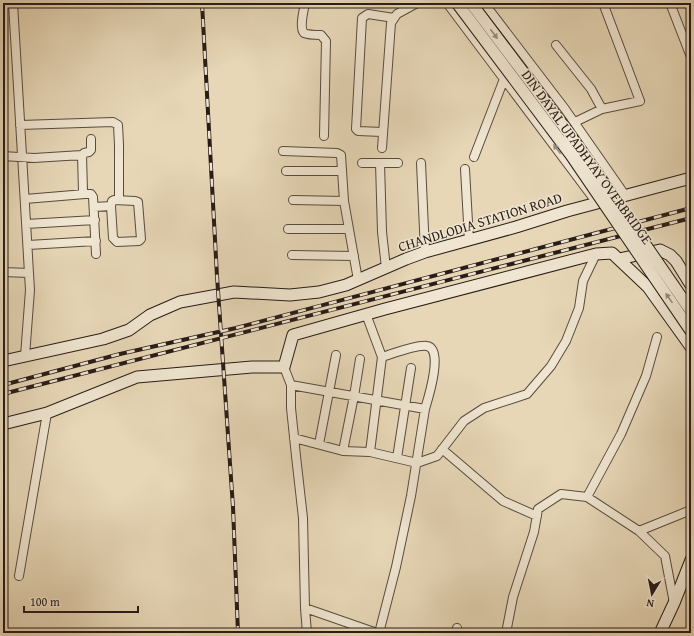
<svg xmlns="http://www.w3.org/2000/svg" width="694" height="636" viewBox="0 0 694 636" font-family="'Gentium Book Plus',serif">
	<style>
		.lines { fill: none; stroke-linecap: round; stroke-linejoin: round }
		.street-casing { stroke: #584b3f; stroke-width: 10 }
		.secondary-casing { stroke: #281c17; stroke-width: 13 }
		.street { stroke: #efe5d0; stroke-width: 8 }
		.secondary { stroke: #efe5d0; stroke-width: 11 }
		.rail-casing { stroke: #281c17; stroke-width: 4 }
		.rail { stroke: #efe5d0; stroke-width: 2.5; stroke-dasharray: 8; stroke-linecap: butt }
		.secondary-bridge-casing { stroke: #281c17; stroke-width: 13; stroke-linecap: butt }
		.secondary-bridge { stroke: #efe5d0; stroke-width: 11 }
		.oneway { fill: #958b7d }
		.labels { text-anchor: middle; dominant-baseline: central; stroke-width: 3; stroke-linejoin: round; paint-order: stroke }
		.street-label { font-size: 14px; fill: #281c17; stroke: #efe5d0 }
	</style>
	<rect width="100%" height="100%" fill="#e7d7b7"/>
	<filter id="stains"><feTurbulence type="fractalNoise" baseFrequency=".005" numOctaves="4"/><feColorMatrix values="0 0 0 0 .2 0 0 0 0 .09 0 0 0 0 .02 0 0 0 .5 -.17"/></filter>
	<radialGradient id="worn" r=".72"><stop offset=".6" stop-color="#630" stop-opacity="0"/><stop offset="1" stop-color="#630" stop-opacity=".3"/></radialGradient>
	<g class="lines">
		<g class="street-casing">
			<path id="street" d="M13,3L30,290L25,356
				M305,3C304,9 299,28 304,33C308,35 317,35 321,35L326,41L324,136
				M447,3L597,203
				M484,3L565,109L625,195
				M670,3L691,57
				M556,45L591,89L602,109
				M575,122L602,109L640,101L603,3
				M20,125L113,122L118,125L119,145V197
				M382,132L358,131L356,129L362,18L368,14L394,18
				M91,139V150L89,152L84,153L82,155L83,192L85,194H91L93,197L96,254
				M382,148L391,23L397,14L417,3
				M283,151L337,153L341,155L344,201L358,280
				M3,156L34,158L82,155
				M474,157L504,79L508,77
				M362,163H398
				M380,163L382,232L386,268
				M421,163L425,252
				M465,169L469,240
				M286,171H342
				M25,199L85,194
				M114,200L135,201L138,202L141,239L139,241L117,242L113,238L111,206L112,201Z
				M293,200L344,201
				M94,207L111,206
				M26,224L95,220
				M288,229H349
				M28,245L96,241
				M292,255L354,256
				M3,272L29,273
				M366,314L382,357L370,452L417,463L437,456L464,421L484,408L527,394L551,366L566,341L579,308L583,281L596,254
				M382,357C392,354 417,344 427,346C444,349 428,399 425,409
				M284,367L291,385V408L296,456L303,518L305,608L307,633
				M291,385L425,409L411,496L396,567L379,633
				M294,438L343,451L370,452
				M319,444L336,355
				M442,449L503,501L537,516
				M343,451L354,396L360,359
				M397,458L411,368
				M587,497L621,434L646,376L657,337
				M639,531L691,510
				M19,576L47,413
				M305,608L377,633
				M456,633L457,628
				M506,633L513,597L534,532L538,509L561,494L587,497L639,531L665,556L674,603"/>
		</g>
		<g class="secondary-casing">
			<path id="secondary" d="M619,259L660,250L670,255L676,261L691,285
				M3,361L103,339L129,330L150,315L180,302L234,292L290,295L319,292L346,285L406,259L425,252L516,227L567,211L691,178
				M3,424L47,413L137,377L252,367H284L293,335L385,309L596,254L612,253L648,287L691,347
				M660,633L674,603L691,560"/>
		</g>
		<use href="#street" class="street"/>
		<use href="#secondary" class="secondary"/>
		<g class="rail-casing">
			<path id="rail" d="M202,3L217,276L233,507L238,633
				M3,385L120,354L236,328L691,208
				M3,394L691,218"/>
		</g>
		<use href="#rail" class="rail"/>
		<g class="secondary-bridge-casing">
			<path id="secondary-bridge" d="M457,3L571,155L691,331
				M471,3L565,128L691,311"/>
		</g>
		<use href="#secondary-bridge" class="secondary-bridge"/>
	</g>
	<defs><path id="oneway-solid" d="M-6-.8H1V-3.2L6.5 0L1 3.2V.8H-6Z"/></defs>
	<g class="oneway">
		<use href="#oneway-solid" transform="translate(494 34) rotate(53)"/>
		<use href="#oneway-solid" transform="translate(557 149) rotate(-127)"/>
		<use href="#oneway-solid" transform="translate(669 298) rotate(-125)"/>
	</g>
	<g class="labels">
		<g class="street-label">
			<text transform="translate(587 157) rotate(54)">DIN DAYAL UPADHYAY OVERBRIDGE</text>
			<text transform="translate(480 222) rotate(-17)">CHANDLODIA STATION ROAD</text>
		</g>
	</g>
	<rect width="694" height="636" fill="none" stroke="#e7d7b7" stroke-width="16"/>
	<rect x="4" y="4" width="686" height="628" fill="none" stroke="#281c17" stroke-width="2"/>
	<rect x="8" y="8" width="678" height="620" fill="none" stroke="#281c17"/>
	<g transform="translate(652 594) rotate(190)" stroke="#efe5d0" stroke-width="3" paint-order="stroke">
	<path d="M0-3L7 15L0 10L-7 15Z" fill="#281c17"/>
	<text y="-6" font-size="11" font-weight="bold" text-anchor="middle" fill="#281c17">N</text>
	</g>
	<path d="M24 606v6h114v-6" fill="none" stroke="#281c17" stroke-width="2"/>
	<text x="30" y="606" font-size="12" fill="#281c17" stroke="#efe5d0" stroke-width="3" paint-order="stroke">100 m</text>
	<rect width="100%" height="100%" filter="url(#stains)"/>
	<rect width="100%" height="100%" fill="url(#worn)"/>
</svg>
